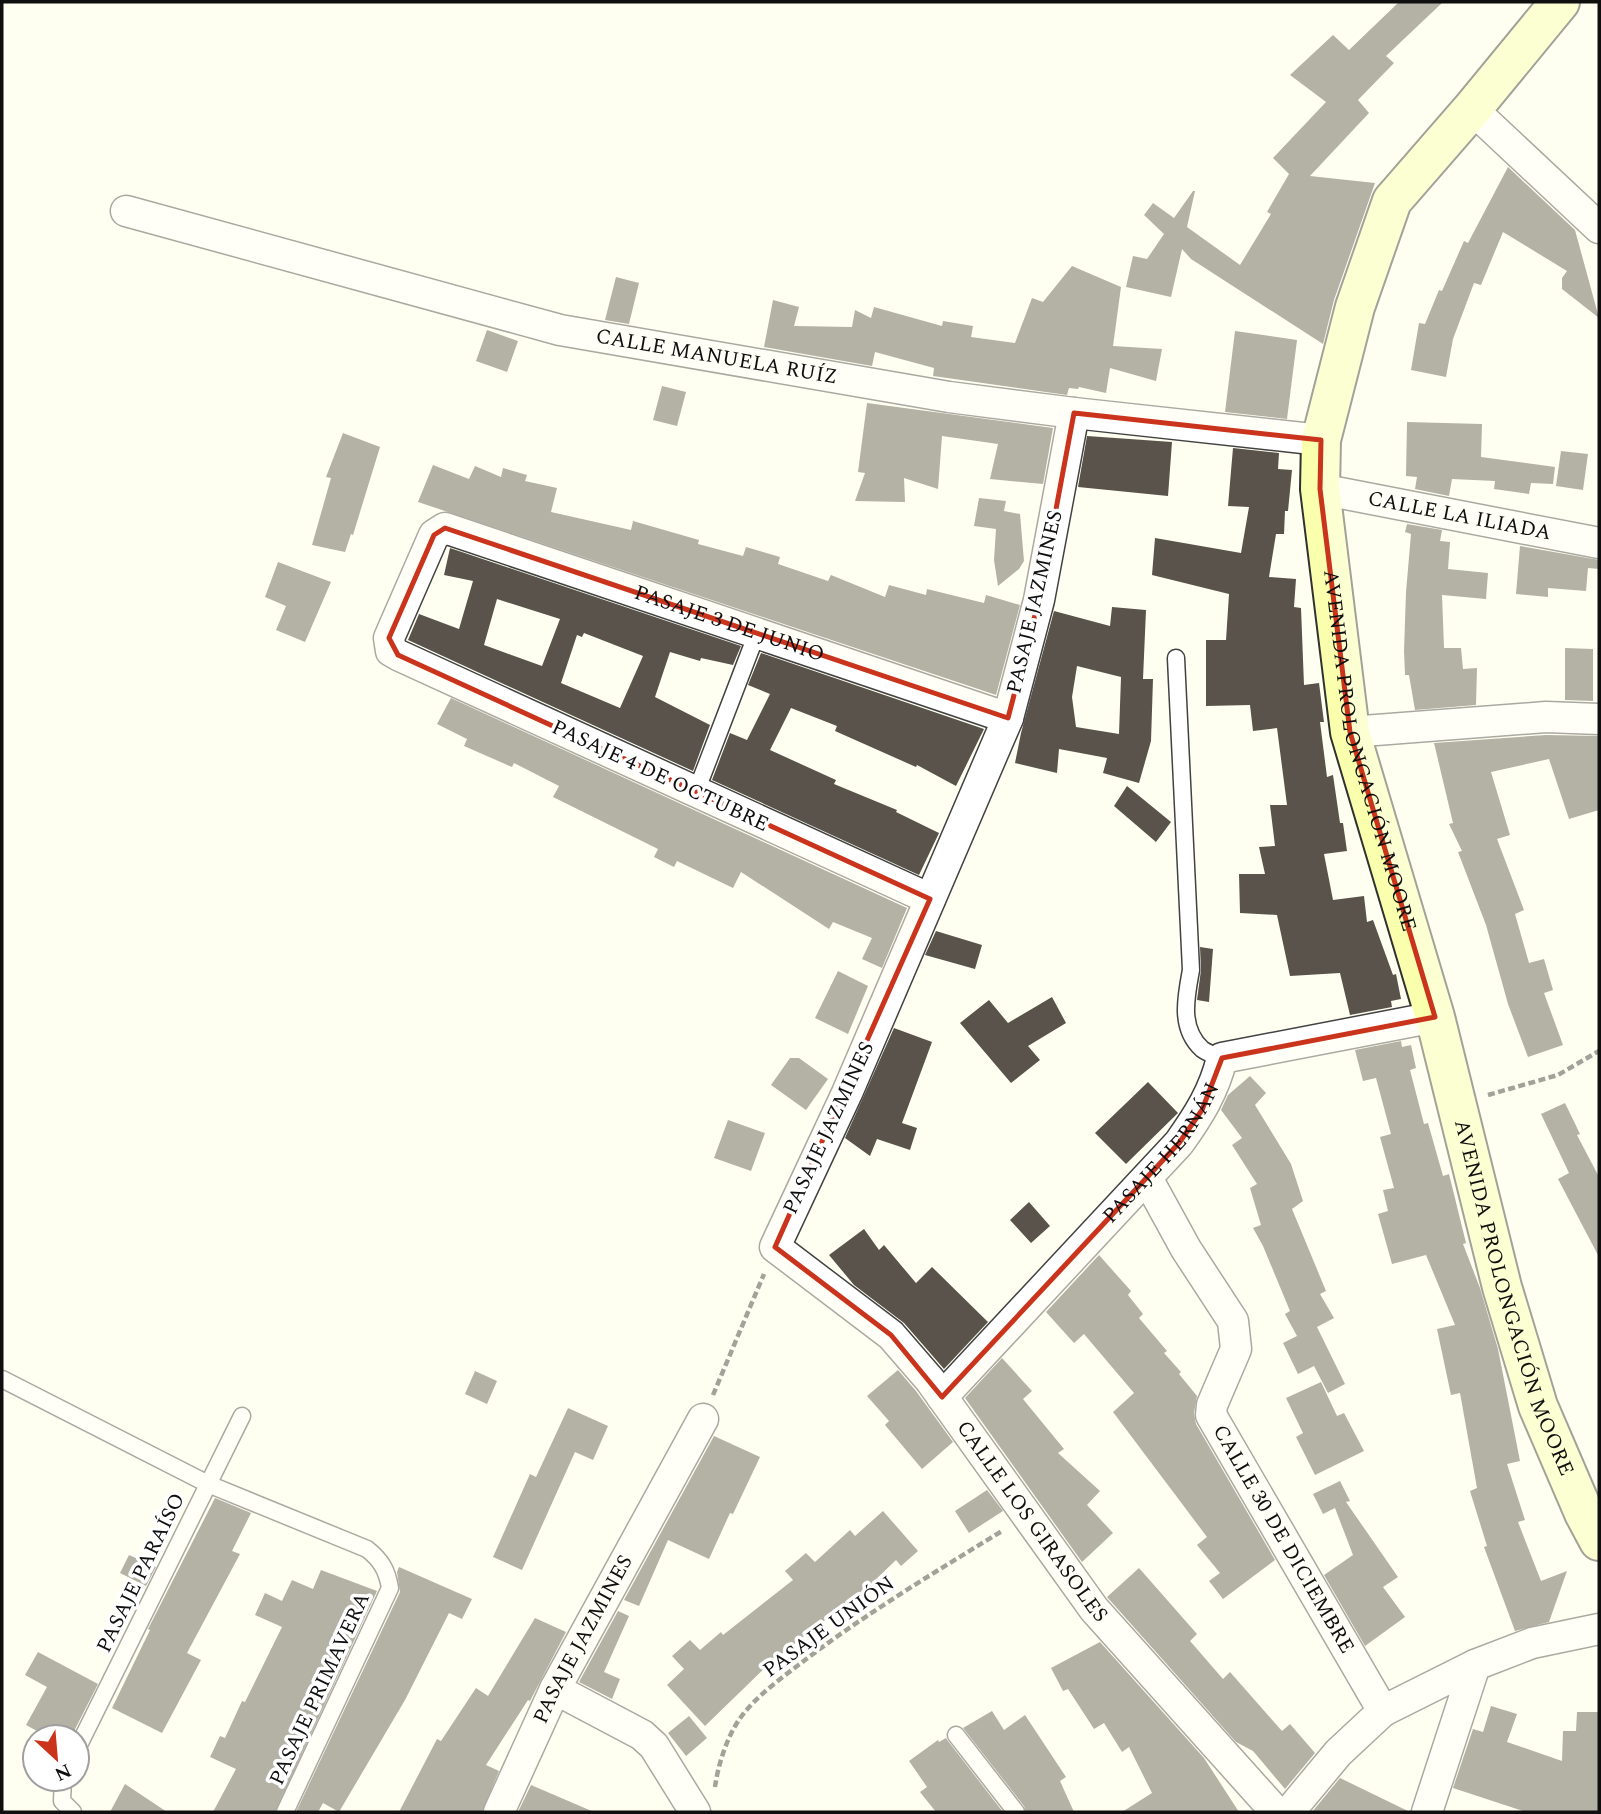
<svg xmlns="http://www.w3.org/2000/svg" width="1601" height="1814" viewBox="0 0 1601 1814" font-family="Spectral,serif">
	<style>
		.building { fill: #59534b; fill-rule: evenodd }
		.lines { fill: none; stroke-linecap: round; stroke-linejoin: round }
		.lane-casing { stroke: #424242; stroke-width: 19 }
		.street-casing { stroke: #424242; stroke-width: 33 }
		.secondary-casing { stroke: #313131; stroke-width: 42 }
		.path { stroke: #313131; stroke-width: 4.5; stroke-dasharray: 7 3.5; stroke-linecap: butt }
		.lane { stroke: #fff; stroke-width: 16 }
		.street { stroke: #fff; stroke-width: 30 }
		.secondary { stroke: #f9ffac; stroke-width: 38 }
		.marked { fill: none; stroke: #ca341c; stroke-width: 5; stroke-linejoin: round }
		.labels { text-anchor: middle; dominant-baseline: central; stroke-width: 7; stroke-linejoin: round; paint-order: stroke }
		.street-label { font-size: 21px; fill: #0f0f0f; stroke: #fff }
	</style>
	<rect width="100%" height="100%" fill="#fffff1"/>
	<path class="building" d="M1399,2H1443L1386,56L1394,63L1358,100L1369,113L1310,176L1375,183L1334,300L1323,344L1191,259L1182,249L1171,297L1126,287L1133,256L1147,259L1164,234L1144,215L1153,203L1174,218L1193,191H1195L1187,227L1240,265L1271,214L1267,212L1289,174L1273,158L1326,102L1290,75L1333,35L1349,50Z
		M1508,167L1575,230L1599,318L1562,289V278L1567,271L1503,232L1481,285L1474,283L1453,339L1446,377L1411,370L1419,323L1425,324L1439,290L1442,291L1464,241L1468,243Z
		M1072,266L1121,287L1113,346L1162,349L1156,381L1110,368L1106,393L1079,387L1078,389L1069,388L1067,395L933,376L934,368L875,352L872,366L764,347L773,300L799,307L794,326L852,327L855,310L871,318L874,307L942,326L943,321L973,326L971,337L1015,343L1032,298L1043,302Z
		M616,277L639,283L629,324L605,320Z
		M487,330L518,341L507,372L476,361Z
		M1235,331L1297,340L1287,419L1225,412Z
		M662,386L686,392L677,426L653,420Z
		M867,403L1053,428L1043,484L990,479L998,444L942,436L938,489L904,478L905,502L855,501L865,473L858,472Z
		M1407,422L1482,424L1481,457L1555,467L1553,484L1531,483L1529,494L1494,489L1495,481L1452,479L1449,496L1415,489L1417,477L1406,476Z
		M343,433L380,447L353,535L351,534L345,552L312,545L331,478L326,477Z
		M1087,436L1172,442L1168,496L1078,487Z
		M1233,448L1279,453L1278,469L1292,470L1288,511H1285L1284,534H1276L1269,577L1296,579L1294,607L1301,608L1304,685L1319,683L1324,722H1320L1327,777L1333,775L1340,823H1343L1347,851L1324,854L1333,900L1364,896L1367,922L1373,920L1393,975L1396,974L1401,999L1391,1001L1392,1007L1350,1015L1340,973L1290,976L1277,915L1240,913L1239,874H1265L1259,847L1275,846L1270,805H1287L1277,728L1253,731L1250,705L1206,706V640H1226L1229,594L1152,575L1155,538L1241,553L1249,507L1228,506Z
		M1561,451L1588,454L1583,490L1556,486Z
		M433,465L469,479L475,466L501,477L503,468L527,475L525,481L557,488L551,512L631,530L633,521L699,540L698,544L743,556L746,547L780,557L778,564L828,581L831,575L885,597L889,585L926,595L927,589L984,603L986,595L1020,605L996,695L418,502Z
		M979,498L1006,501L1004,511L1020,514L1024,561L1019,569L998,586L994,560L996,529L974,526Z
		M1407,524L1442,530L1440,541L1450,542L1448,569L1488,573L1486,599L1442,595L1444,648H1461L1463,669L1477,668L1476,705L1415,710L1409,675H1405L1404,651L1406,592L1411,534L1405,532Z
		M1520,546L1599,560V569L1588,568L1586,591L1548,588V597L1516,594Z
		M450,548L741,646L733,665L701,658L700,661L670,652L655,697L710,725L693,771L408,640L419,614L459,629L473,581L444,575ZM497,599L560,619L542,666L484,645ZM584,633L643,656L620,708L561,683L577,635L582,637Z
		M278,562L331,582L305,642L276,630L286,606L265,597Z
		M1112,607L1146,610L1143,679H1153L1151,741L1139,783L1103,773L1107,758L1059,749L1057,773L1015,763L1021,733L1054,611L1110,626ZM1077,666L1121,677L1119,734L1076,727L1072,697Z
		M1565,648L1593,649V701L1565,700Z
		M761,653L984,729L956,786L917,765L916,767L835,731L837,726L791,708L770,750L836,780L834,784L897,810L896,812L939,833L919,875L712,780L730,733L747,740L770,694L748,685Z
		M451,698L907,908L882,968L862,959L872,938L833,922L829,929L741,872L733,888L677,861L674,867L654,857L658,849L553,797L559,786L514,763L512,767L464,746L467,739L437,724Z
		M1546,735L1599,736V810L1569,819L1549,759L1491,772L1510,835L1497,839L1524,910L1515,914L1529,963L1544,959L1553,990L1544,993L1563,1045L1528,1057L1508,1004L1486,925L1458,852L1462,851L1449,824L1453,823L1434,743Z
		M1127,786L1171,822L1156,842L1114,806Z
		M936,931L982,945L975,969L925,955Z
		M1200,947L1213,949L1209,1002L1197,1000L1201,970Z
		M838,971L868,986L848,1034L815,1018Z
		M1052,997L1066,1023L1028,1046L1040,1060L1011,1083L960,1023L989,1000L1008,1023Z
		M894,1028L932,1042L902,1123L917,1128L910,1150L877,1139L870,1156L845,1138Z
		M1401,1041L1402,1047L1411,1045L1416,1068L1410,1070L1424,1124L1428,1123L1443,1176L1449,1174L1466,1243L1463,1244L1480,1288L1498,1349L1520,1461L1507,1464L1525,1520L1518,1522L1541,1581L1567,1571L1549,1622L1515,1631L1484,1547L1487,1546L1470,1491L1477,1488L1460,1393L1451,1395L1437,1329L1455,1325L1426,1255L1392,1264L1378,1214L1388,1211L1383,1190L1394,1188L1380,1137L1391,1134L1376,1078L1363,1081L1355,1050Z
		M790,1058H799L828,1079L806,1110L771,1085Z
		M1250,1076L1266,1093L1255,1105L1291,1164L1303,1201L1292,1209L1326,1291L1320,1294L1334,1318L1317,1327L1345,1384L1328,1393L1314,1366L1298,1374L1283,1343L1297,1336L1285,1314L1290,1311L1263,1246L1253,1228L1261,1225L1250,1188L1257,1184L1232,1145L1242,1138L1221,1110L1228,1095Z
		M1148,1082L1178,1113L1126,1164L1095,1133Z
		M1565,1103L1580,1134L1577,1135L1599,1177V1257L1558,1179L1569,1173L1541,1114Z
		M728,1120L765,1133L751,1171L714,1158Z
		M1029,1202L1050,1226L1031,1243L1010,1220Z
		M864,1229L879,1250L884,1245L916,1283L932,1267L988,1322L944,1369L904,1323L854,1285L829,1255Z
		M1099,1255L1131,1291L1128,1295L1143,1314L1139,1318L1167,1351L1164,1353L1181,1372L1179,1374L1197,1396L1194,1413L1196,1424L1275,1560L1223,1599L1209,1581L1220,1573L1197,1545L1207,1537L1113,1412L1134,1393L1084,1334L1074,1343L1046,1312Z
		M1002,1358L1032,1391L1023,1399L1064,1449L1058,1453L1100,1491L1087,1505L1113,1533L1082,1562L965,1398Z
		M898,1370L916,1391L953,1442L922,1469L885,1425L889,1421L867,1396Z
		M475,1371L497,1381L487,1404L465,1394Z
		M1321,1382L1337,1416L1344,1413L1364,1451L1315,1475L1296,1437L1303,1433L1286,1398Z
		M568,1408L608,1426L593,1460L575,1452L522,1570L493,1557L530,1474L536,1477Z
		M714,1436L760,1457L733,1514L730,1513L709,1559L668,1540L639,1606L624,1600Z
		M1340,1481L1350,1501L1346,1502L1398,1577L1383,1587L1405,1617L1365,1646L1324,1575L1353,1555L1335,1508L1323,1514L1313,1494Z
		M987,1490L1003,1511L969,1533L955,1511Z
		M215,1498L251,1513L232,1551L240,1554L187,1653L201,1660L162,1733L112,1708L150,1630L148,1629Z
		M883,1511L918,1551L901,1566L896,1560L871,1584L769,1664L705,1726L667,1685L684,1669L672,1656L690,1640L700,1650L721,1632L723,1635L793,1580L785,1571L806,1553L815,1562L850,1530L855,1536Z
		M129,1555L156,1567L146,1586L120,1573Z
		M399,1567L472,1599L462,1619L449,1613L405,1700L339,1812L323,1803L318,1812H296L400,1592L397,1572Z
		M1139,1568L1197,1634L1190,1641L1223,1679L1230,1672L1282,1731L1290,1724L1315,1753L1285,1789L1253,1751L1236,1742L1107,1597Z
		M321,1570L377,1591L275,1812H213L236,1769L210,1757L220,1736L225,1738L242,1701L245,1702L282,1627L255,1615L265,1593L282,1601L292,1580L313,1589Z
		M618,1611L629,1616L604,1672L620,1679L612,1699L579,1682Z
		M535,1618L566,1632L530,1701L528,1700L486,1765L499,1771L482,1812H399L437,1739L441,1741L476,1688L488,1696Z
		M1100,1642L1204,1758L1239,1812H1122L1152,1793L1129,1747L1122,1752L1104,1723L1094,1729L1068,1689L1063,1691L1051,1668Z
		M38,1652L98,1684L71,1737H48L26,1725L47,1687L25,1675Z
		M1491,1706L1517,1714L1507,1742L1562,1761L1563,1731H1576L1577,1712H1599V1812H1526L1453,1788L1473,1729L1483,1732Z
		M992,1711L1004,1730L1025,1715L1066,1777L1060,1781L1074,1812H1026L1024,1806L963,1728Z
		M689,1716L707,1738L686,1756L668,1733Z
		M946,1738L948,1741L1003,1812H936L920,1792L927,1787L909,1761L938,1740L939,1742Z
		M1340,1778L1410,1812H1312Z
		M125,1784L167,1812H110Z
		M531,1785L594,1812H518Z"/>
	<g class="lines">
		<g class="lane-casing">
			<path id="lane" d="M1176,658L1191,970C1186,997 1179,1028 1202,1049C1207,1053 1216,1056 1222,1058
				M696,792L757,633
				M2,1379L208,1484L367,1549C381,1560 387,1570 390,1588L285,1812
				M956,1735L1016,1812
				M77,1749L242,1416
				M63,1779L62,1801L73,1812"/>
		</g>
		<g class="street-casing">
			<g id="street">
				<path d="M1472,109L1599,228"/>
				<path id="s1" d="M126,211L560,330L949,397L1074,413L1321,440"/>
				<path id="s2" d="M1074,413L1039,600L1008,718L847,1093L775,1247L891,1335L930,1380L1094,1609L1276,1812"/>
				<path id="s3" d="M1320,489L1599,543"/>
				<path d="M1350,732L1546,717L1599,719"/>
				<path id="s4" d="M930,899L398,655L391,651L389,638L434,535L445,528L1008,718"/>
				<path id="s5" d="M1147,1178L1186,1249L1233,1321L1236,1349L1212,1405L1211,1415L1383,1711"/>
				<path id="s6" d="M942,1397L1179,1143C1199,1115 1214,1091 1222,1058L1435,1017"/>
				<path d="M555,1689L642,1735L654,1746L695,1812"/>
				<path id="s7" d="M499,1812L555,1689L703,1419"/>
				<path d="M1289,1812L1338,1753L1383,1711L1475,1665"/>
				<path d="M1427,1812L1475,1665L1532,1643L1599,1629"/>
			</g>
		</g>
		<g class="secondary-casing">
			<g id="secondary">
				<path id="s8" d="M1560,2L1472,109L1392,201L1355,307L1321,440L1320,489L1350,732L1435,1017L1502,1287L1538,1406L1584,1513L1599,1541"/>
			</g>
		</g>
		<path class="path" d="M1488,1095L1558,1075L1599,1051
			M713,1395L764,1274
			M715,1787C718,1765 727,1736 741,1717C757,1695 783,1677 805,1660C867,1613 935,1572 1002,1531"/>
		<use href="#lane" class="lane"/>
		<use href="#street" class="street"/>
		<use href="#secondary" class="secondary"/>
	</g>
	<path d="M0 0H1601V1814H0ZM1074,413L1321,440L1320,489L1350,732L1435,1017L1222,1058L1202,1110L1179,1143L942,1397L891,1335L775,1247L930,899L398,655L389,638L434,535L445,528L1008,718L1039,600Z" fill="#fffff1" fill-opacity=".55" fill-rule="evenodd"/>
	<path class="marked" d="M1074,413L1321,440L1320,489L1350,732L1435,1017L1222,1058L1202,1110L1179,1143L942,1397L891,1335L775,1247L930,899L398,655L389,638L434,535L445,528L1008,718L1039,600Z"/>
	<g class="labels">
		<g class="street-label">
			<text stroke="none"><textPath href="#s1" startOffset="609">CALLE MANUELA RUÍZ</textPath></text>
			<text stroke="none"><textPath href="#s3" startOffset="142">CALLE LA ILIADA</textPath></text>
			<text transform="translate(1035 602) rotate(-77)">PASAJE JAZMINES</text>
			<text stroke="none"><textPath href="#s4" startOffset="1032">PASAJE 3 DE JUNIO</textPath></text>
			<text stroke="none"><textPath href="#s8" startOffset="826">AVENIDA PROLONGACIÓN MOORE</textPath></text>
			<text transform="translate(660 776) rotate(25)">PASAJE 4 DE OCTUBRE</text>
			<text transform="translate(829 1128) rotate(-65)">PASAJE JAZMINES</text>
			<text stroke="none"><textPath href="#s6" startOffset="329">PASAJE HERNÁN</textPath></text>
			<text stroke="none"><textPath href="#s8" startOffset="1393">AVENIDA PROLONGACIÓN MOORE</textPath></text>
			<text stroke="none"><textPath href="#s2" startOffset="1270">CALLE LOS GIRASOLES</textPath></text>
			<text stroke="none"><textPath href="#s5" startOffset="410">CALLE 30 DE DICIEMBRE</textPath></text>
			<text transform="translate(141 1573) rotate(-64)">PASAJE PARAÍSO</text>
			<text transform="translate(829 1627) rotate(-36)">PASAJE UNIÓN</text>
			<text stroke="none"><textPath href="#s7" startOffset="192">PASAJE JAZMINES</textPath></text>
			<text transform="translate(320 1689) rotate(-65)">PASAJE PRIMAVERA</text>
		</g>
	</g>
	<rect width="1601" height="1814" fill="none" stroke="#0f0f0f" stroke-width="7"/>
	<g transform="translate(56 1758) rotate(154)"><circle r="33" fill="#ffffff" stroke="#9f9f9f" stroke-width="2"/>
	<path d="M0-5L12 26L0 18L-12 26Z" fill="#ca341c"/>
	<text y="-10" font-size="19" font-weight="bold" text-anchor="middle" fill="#0f0f0f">N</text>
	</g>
</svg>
